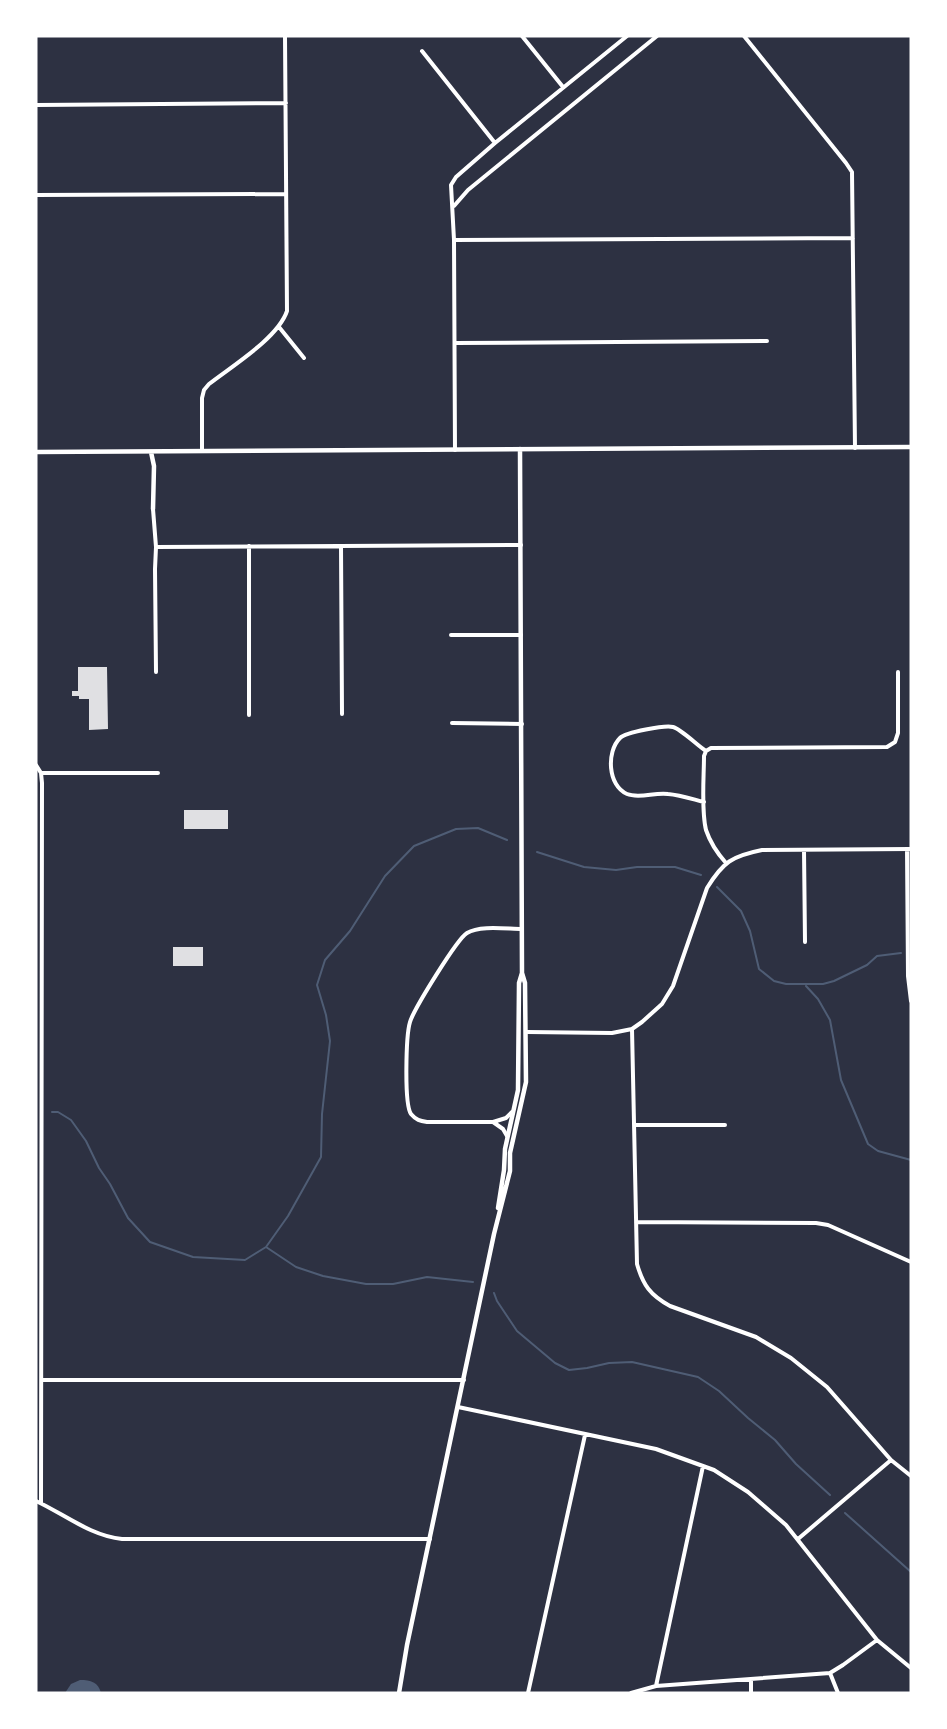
<svg xmlns="http://www.w3.org/2000/svg" width="947" height="1729" viewBox="0 0 947 1729" font-family="'Open Sans',sans-serif">
	<style>
		.water { fill: #4f5d75 }
		.lines { fill: none; stroke-linecap: round; stroke-linejoin: round }
		.stream { stroke: #4f5d75; stroke-width: 2 }
		.building { fill: #e0e0e3 }
		.minor { stroke: #fff; stroke-width: 4 }
		.tertiary { stroke: #fff; stroke-width: 4.5 }
	</style>
	<rect width="100%" height="100%" fill="#2d3142"/>
	<path class="water" d="M80,1680C91,1680 98,1682 101,1693H65L71,1684Z"/>
	<g class="lines">
		<path class="stream" d="M537,852L584,867L616,870L637,867H675L701,875
			M717,887L741,911L750,931L759,969L774,981L786,984H823L834,981L867,965L877,956L901,953
			M806,986L818,999L830,1020L841,1080L868,1144L878,1151L911,1160
			M52,1112H58L71,1120L86,1141L99,1168L110,1184L128,1218L150,1242L193,1257L245,1260L266,1247L288,1216L321,1157L322,1114L330,1041L326,1015L317,985L325,960L350,931L385,876L414,846L456,829L478,828L507,840
			M266,1247L296,1267L323,1276L366,1284H393L427,1277L473,1282
			M494,1293L497,1301L517,1331L555,1363L569,1370L587,1368L609,1363L632,1362L698,1377L719,1391L748,1418L775,1440L796,1464L830,1495
			M845,1513L911,1572"/>
	</g>
	<path class="building" d="M78,667H107L108,729L89,730V699H79V696H72V691H78Z
		M184,810H228V829H184Z
		M173,947H203V966H173Z"/>
	<g class="lines">
		<path class="minor" d="M522,36L563,87
			M744,36L846,163L852,172L855,448
			M422,51L495,143
			M36,105L286,103
			M36,195L286,194
			M454,206L468,190L657,36
			M454,240L853,238
			M279,327L304,358
			M455,343L767,341
			M455,450L454,240L451,185L456,177L495,143L627,36
			M202,451V398L204,390L209,384C232,366 278,338 287,311L285,36
			M153,509L156,547L155,569L156,672
			M249,546V715
			M341,546L342,714
			M156,547L521,545
			M451,635H521
			M452,723L522,724
			M706,751L711,748L887,747L895,742L898,733V672
			M706,751L704,756C704,777 701,810 706,830C710,842 718,854 726,863
			M36,765L41,773L42,783L41,1503
			M41,773H158
			M704,802C692,799 680,795 668,794C655,792 639,799 627,794C608,786 606,752 620,738C626,732 665,725 673,727C681,729 698,746 706,751
			M907,849L908,976L911,1001
			M804,850L805,942
			M632,1029L637,1264C643,1285 650,1295 670,1306L756,1337L791,1358L827,1387L891,1460L911,1476
			M527,1032L612,1033L632,1029L642,1022L662,1004L673,986L707,888C723,862 732,856 762,850L911,849
			M512,1112L506,1118L493,1122H427C420,1121 416,1120 411,1114C404,1104 406,1035 410,1022C414,1009 457,939 467,933C480,925 507,929 522,929
			M493,1122L503,1129L507,1136
			M634,1125H725
			M636,1222L816,1223L828,1225L911,1262
			M42,1380H464
			M458,1407L656,1449L714,1470L748,1492L786,1525L877,1640L911,1668
			M36,1501C64,1514 91,1536 122,1539H430
			M798,1539L891,1460
			M830,1673L838,1693
			M656,1686L703,1466
			M528,1693L585,1435
			M631,1693L656,1686L830,1673L843,1665L877,1640
			M751,1693V1679"/>
		<path class="tertiary" d="M36,452L911,447
			M151,452L154,466L153,509
			M498,1208L504,1170L505,1149L518,1090L519,983L522,973
			M399,1693L407,1645L494,1234L510,1171V1153L526,1082L525,983L522,973L520,449"/>
	</g>
	<rect width="947" height="1729" fill="none" stroke="#ffffff" stroke-width="75"/>
</svg>
